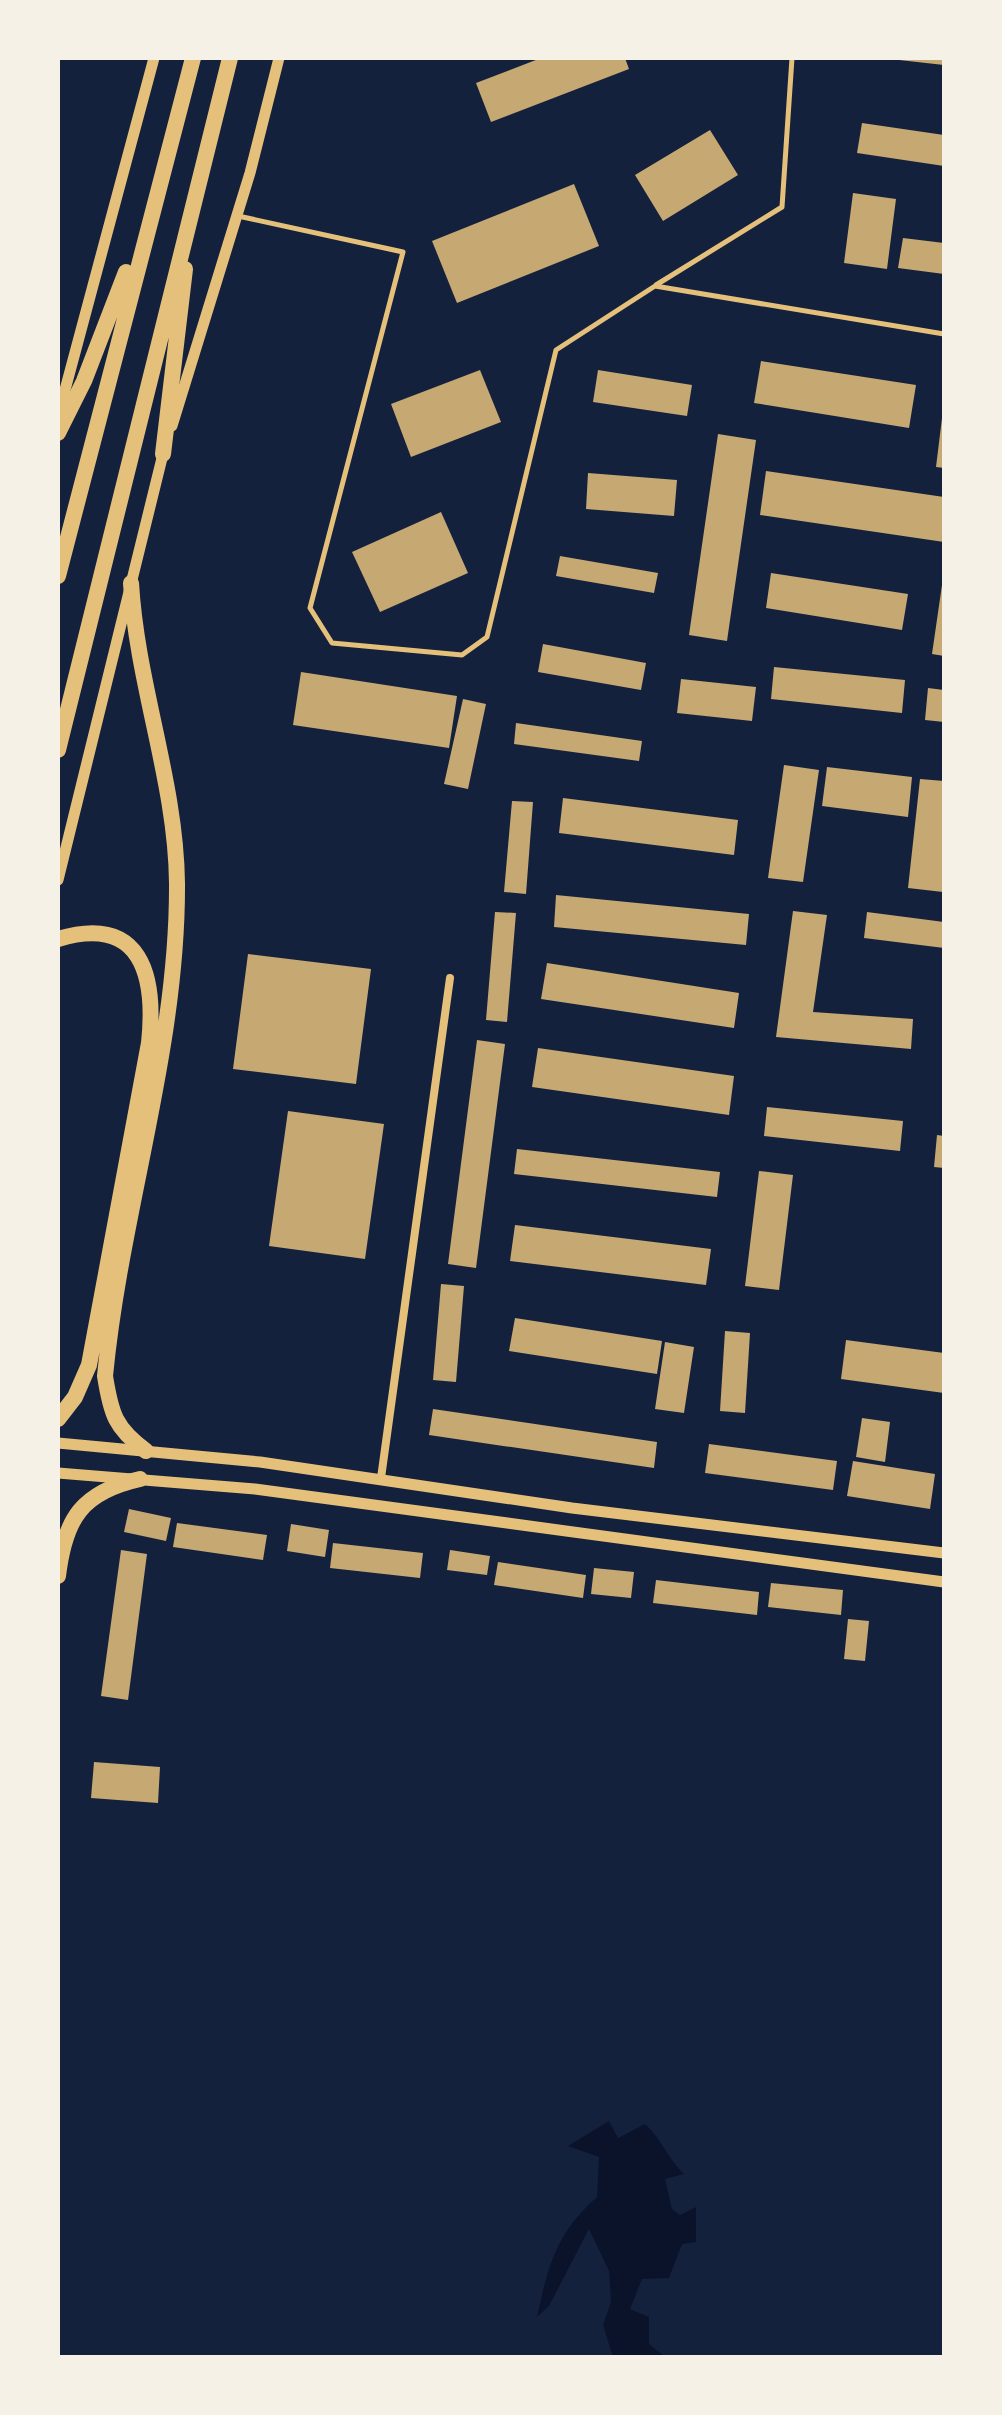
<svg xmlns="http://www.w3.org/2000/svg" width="1002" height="2415" viewBox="0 0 1002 2415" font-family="'Noto Sans',sans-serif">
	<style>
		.water { fill: #0b132b }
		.building { fill: #c6a872 }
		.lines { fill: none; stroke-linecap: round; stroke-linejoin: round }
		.service { stroke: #e5c07b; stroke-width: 5 }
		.minor { stroke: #e5c07b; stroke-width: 8 }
		.tertiary { stroke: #e5c07b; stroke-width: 11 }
		.trunk { stroke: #e5c07b; stroke-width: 16 }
	</style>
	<rect width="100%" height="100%" fill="#14213d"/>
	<path class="water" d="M609,2121L618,2138L645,2124C663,2140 667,2158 684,2174L665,2179L672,2209L680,2215L696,2207V2242L682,2244L669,2278L642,2279L630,2309L649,2317V2344L665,2357H613L603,2325L611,2302L609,2271L589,2229L549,2306L537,2317C548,2266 556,2233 597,2197L599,2157L568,2146Z"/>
	<path class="building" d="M541,58H625L629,69L491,122L476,83Z
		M899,58H944V65L899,60Z
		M862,123L944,135V166L857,153Z
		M710,130L738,175L663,221L635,175Z
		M574,184L599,246L457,303L432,241Z
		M853,193L896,199L887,269L844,263Z
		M903,238L944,243V274L898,268Z
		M761,361L916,385L909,428L754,403Z
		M480,370L501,422L411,457L391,404Z
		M598,370L692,385L687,416L593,402Z
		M942,418H944V468L936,467Z
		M718,434L756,440L727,641L689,635Z
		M766,471L944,497V542L760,515Z
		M588,473L677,480L674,516L586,509Z
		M441,512L468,573L380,612L352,552Z
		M560,556L658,573L654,593L556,576Z
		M771,573L908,594L902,630L766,608Z
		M942,585L944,586V656L932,654Z
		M543,644L646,663L641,690L538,672Z
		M774,667L905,680L902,713L771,699Z
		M301,672L457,696L449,748L293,725Z
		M681,679L756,687L752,721L677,713Z
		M928,688L944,690V722L925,720Z
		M463,699L486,704L468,789L444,784Z
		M516,723L642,741L639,761L514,744Z
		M784,765L819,770L803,882L768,878Z
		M827,767L912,777L908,817L822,806Z
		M920,779L944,781L943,892L908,888Z
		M563,798L738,820L734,855L559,833Z
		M512,801L533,802L526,894L504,892Z
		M556,895L749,914L746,945L554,927Z
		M793,911L827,915L813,1012L913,1019L911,1049L776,1037Z
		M495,912L516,913L507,1022L486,1020Z
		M867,912L944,922V948L864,938Z
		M248,954L371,969L356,1084L233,1069Z
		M547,963L739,993L734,1028L541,999Z
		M477,1040L505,1044L476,1268L448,1264Z
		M538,1048L734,1076L729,1115L532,1087Z
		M767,1107L903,1121L900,1151L764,1136Z
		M288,1111L384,1124L365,1259L269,1246Z
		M937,1135L944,1136V1168L934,1167Z
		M517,1149L720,1172L717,1197L514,1174Z
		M759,1171L793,1175L779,1290L745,1286Z
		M515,1225L711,1249L706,1285L510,1261Z
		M441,1284L464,1286L456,1382L433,1380Z
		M515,1318L662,1341L657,1374L509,1351Z
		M725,1331L750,1333L745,1413L720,1411Z
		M846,1340L944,1353V1393L841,1379Z
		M665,1342L694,1347L684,1413L655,1409Z
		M433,1409L657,1442L654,1468L429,1435Z
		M862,1418L890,1422L885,1462L856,1457Z
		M709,1444L837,1461L833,1490L705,1473Z
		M853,1461L935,1474L930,1509L847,1496Z
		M129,1509L171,1518L166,1541L124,1532Z
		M177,1523L267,1535L263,1560L173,1547Z
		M291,1524L329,1530L325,1557L287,1551Z
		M333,1543L423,1553L420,1578L330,1568Z
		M121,1550L147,1554L128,1700L101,1696Z
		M450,1550L490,1556L487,1575L447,1570Z
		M498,1562L586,1575L583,1598L494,1585Z
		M594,1568L634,1572L631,1598L591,1594Z
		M656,1580L759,1592L757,1615L653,1603Z
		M771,1583L843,1590L841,1615L768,1607Z
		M848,1619L869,1621L865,1661L844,1659Z
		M94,1762L160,1767L158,1803L91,1798Z"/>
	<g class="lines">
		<path class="service" d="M238,216L403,252L310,608L332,643L462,655L487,637L556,350L655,286L944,334
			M656,285L782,207L792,58"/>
		<path class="minor" d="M381,1478L450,978"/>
		<path class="tertiary" d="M58,416L154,58
			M172,426L250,173L279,58
			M58,880L164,450
			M58,1443L260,1462L572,1508L944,1553
			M58,1473L255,1489L944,1582"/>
		<path class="trunk" d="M58,433L84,381L126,272
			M163,454L185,269
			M58,576L193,58
			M131,583C137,685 176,782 177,883C178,1051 121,1210 105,1376C111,1414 115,1428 146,1451
			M58,750L230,58
			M58,939C142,914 156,976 149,1043L89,1365L75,1397L58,1419
			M58,1576C65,1518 82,1492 140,1479"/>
	</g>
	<rect width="1002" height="2415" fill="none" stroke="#f6f1e7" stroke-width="120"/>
</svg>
